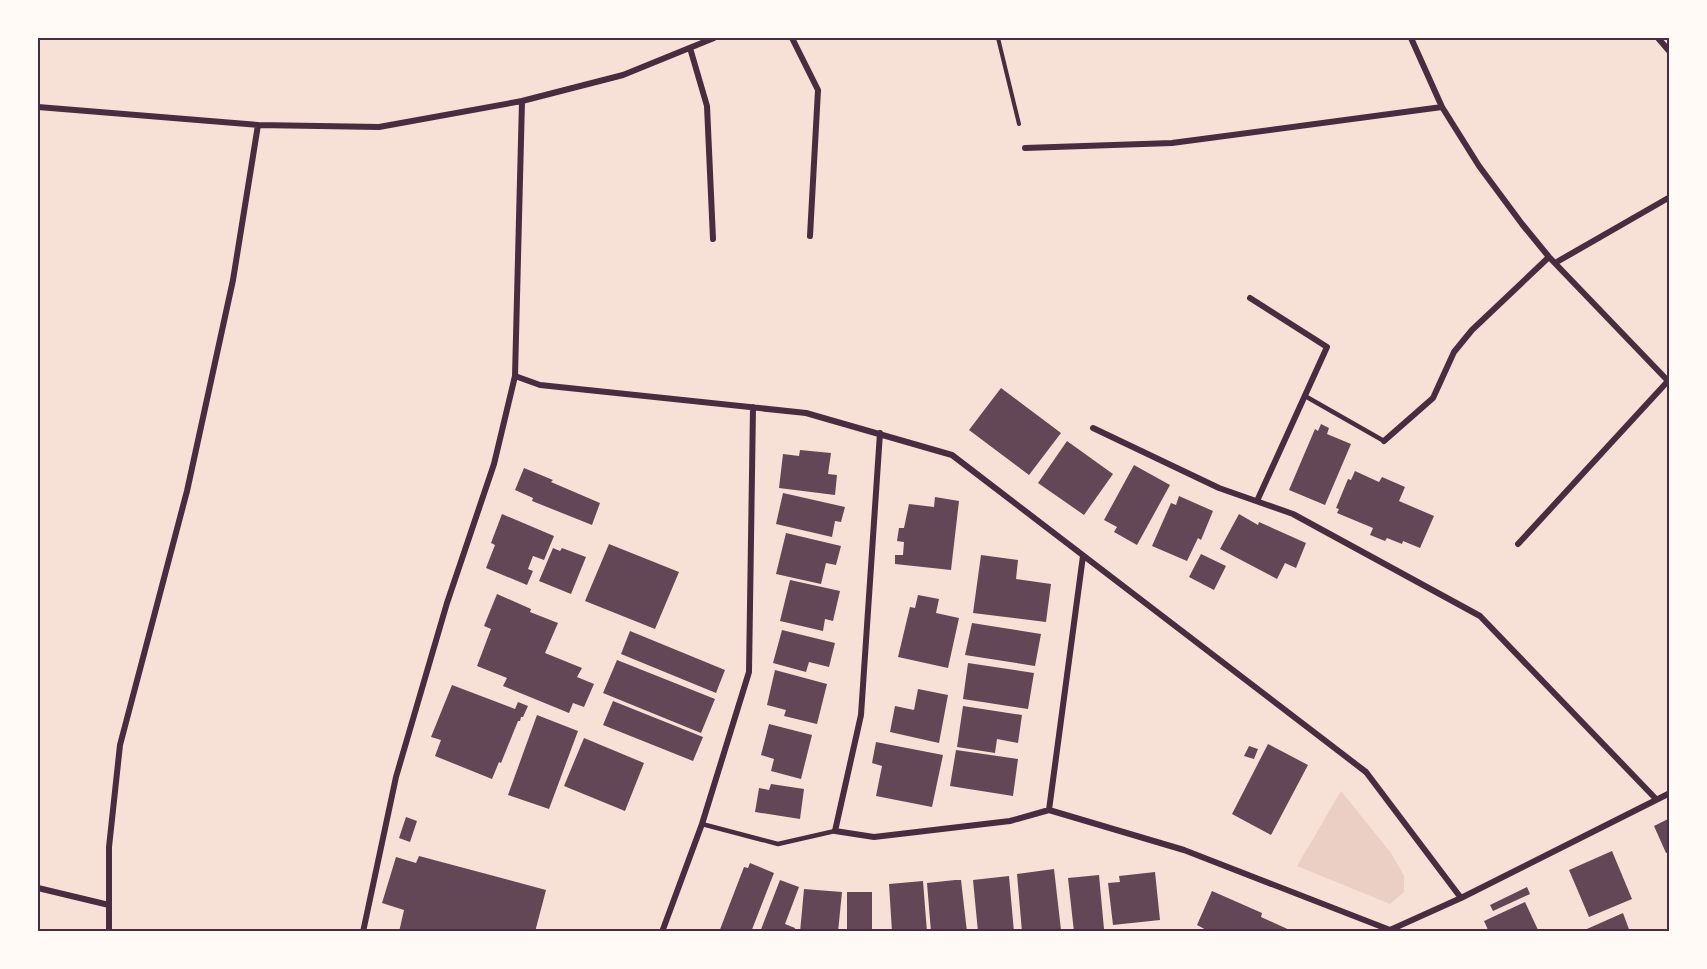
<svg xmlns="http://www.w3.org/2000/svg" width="1707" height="969" viewBox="0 0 1707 969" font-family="'Public Sans',sans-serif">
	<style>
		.green { fill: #ebcfc5 }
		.building { fill: #644757 }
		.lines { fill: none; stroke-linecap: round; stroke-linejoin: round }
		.path { stroke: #4a2c40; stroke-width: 4 }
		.service { stroke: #4a2c40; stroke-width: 4.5 }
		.minor { stroke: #4a2c40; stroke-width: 6 }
		.neatline { fill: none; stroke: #4a2c40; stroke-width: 2 }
	</style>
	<rect width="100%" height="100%" fill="#f7e1d7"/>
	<path class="green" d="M1341,791L1391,853L1404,876V892L1390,904L1297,866Z"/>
	<path class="building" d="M1001,388L1061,433L1029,475L969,430Z
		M1321,424L1329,428L1327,434L1351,444L1325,505L1289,490L1315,429L1318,431Z
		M1067,441L1113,474L1084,515L1038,483Z
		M800,450L831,453L828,474L837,475L835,495L779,488L783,454L799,456Z
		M1134,465L1170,485L1137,545L1114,532L1117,527L1104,520Z
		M524,468L553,480L551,482L600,503L592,525L532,501L533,498L515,490Z
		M1355,471L1379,482L1382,477L1405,487L1399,501L1434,516L1420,548L1403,541L1402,544L1387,538L1385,541L1370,535L1373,528L1337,513L1339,509L1336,508L1348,479L1351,480Z
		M783,493L845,507L841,522L835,521L832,537L776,524Z
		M1179,496L1213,511L1201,540L1198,538L1187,561L1152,546L1171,503L1176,505Z
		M935,497L959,501L951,570L895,564V555H903L904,542L897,541L899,528H904L909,504L934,507Z
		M502,514L554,536L544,560L533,556L528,569L533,571L527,585L486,568L495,545L491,543Z
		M1239,514L1258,525L1259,522L1306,543L1296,568L1285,563L1277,579L1220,549Z
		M786,533L841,546L836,565L826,563L821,584L776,574Z
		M609,544L679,572L655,629L585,601Z
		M553,548L560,551L562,548L586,557L571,594L539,581Z
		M1201,554L1226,566L1214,590L1189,577Z
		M981,555L1018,560L1016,579L1051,584L1046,622L973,613Z
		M790,580L840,591L833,621L825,619L823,631L780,621Z
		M497,594L531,609L530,612L558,623L545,653L582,668L577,677L594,684L584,707L573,703L569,713L503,686L507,678L477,666L491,629L484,626Z
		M918,595L939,599L936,613L959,618L948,668L898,657L910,607L915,608Z
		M972,623L1041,634L1035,666L965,655Z
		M782,630L835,643L829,667L809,662L806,672L773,663Z
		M630,631L725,670L716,693L621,654Z
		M617,660L715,699L701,733L603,693Z
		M968,663L1034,673L1028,709L963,699Z
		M775,670L827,684L817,724L784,716L786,710L767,705Z
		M452,685L515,709L518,702L528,706L523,717H521L520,721H518L501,763L499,762L492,779L435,756L441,740L431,737Z
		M918,689L948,695L939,743L890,732L895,706L914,710Z
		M613,701L703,737L693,761L603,725Z
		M963,706L1022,715L1018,743L997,739L995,753L957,747Z
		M537,715L578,731L549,809L508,795Z
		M769,724L812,735L801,779L771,771L774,759L761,755Z
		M584,738L644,763L625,811L564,786Z
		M876,742L943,755L932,807L876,796L882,766L872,763Z
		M1268,744L1308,765L1271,835L1232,814Z
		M1249,746L1258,749L1254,759L1244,756Z
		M956,750L1018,759L1013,796L950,786Z
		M771,784L804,789L800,819L755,812L759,788L769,790Z
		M406,817L417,821L410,842L399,838Z
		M1670,818V852L1666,853L1654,826Z
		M1612,851L1632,899L1589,917L1569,870Z
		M419,856L546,890L535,932H399L404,910L382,903L396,857L416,863Z
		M750,863L774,873L751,932H719L744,867L748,868Z
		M1054,869L1061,930L1022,932L1017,874Z
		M1155,872L1160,920L1113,925L1108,883L1120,882L1119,876Z
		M1099,875L1104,929L1074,932L1068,878Z
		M1009,876L1014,932H978L973,880Z
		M780,880L799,887L785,924L795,928L794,932H760Z
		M955,880H961L967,932H931L927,883Z
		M923,881L927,932H892L889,884Z
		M1527,887L1530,894L1493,911L1490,905Z
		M804,889L842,892L838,932H800Z
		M1212,891L1262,913L1261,917L1294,932H1210L1197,925Z
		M847,892H872V932H847Z
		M1525,902L1539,932H1489L1484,921Z
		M1623,913L1630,932H1580Z"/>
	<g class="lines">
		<path class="path" d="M998,38L1019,124"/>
		<path class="service" d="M1305,396L1384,441
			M702,824L778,844L835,831"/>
		<path class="minor" d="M792,38L818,90L810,236
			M1411,38L1442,107L1479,166L1522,224L1549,257L1670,383
			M1658,38L1670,52
			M690,48L707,106L713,239
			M38,107L258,125L379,127L522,101L623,75L714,38
			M1025,148L1172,143L1442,107
			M1555,263L1670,197
			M1250,298L1327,347L1257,501
			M515,376L540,385L806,413L952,455L1366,772L1461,898
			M1093,428L1219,488L1293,514L1480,616L1656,799
			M880,433L861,715L835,831L874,837L1010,821L1049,810L1184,850L1390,930L1461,898L1670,793
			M1384,441L1433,398L1454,352L1472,330L1549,257
			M1518,544L1668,381
			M1049,810L1083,556
			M38,888L109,905
			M109,932V847L120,745L187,491L233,280L258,125
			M363,932L396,777L447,603L494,464L515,376L522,101
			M662,932L702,824L749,672L753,407"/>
	</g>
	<rect width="1707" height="969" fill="none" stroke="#fffaf5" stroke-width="78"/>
	<rect x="39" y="39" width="1629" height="891" class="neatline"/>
</svg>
